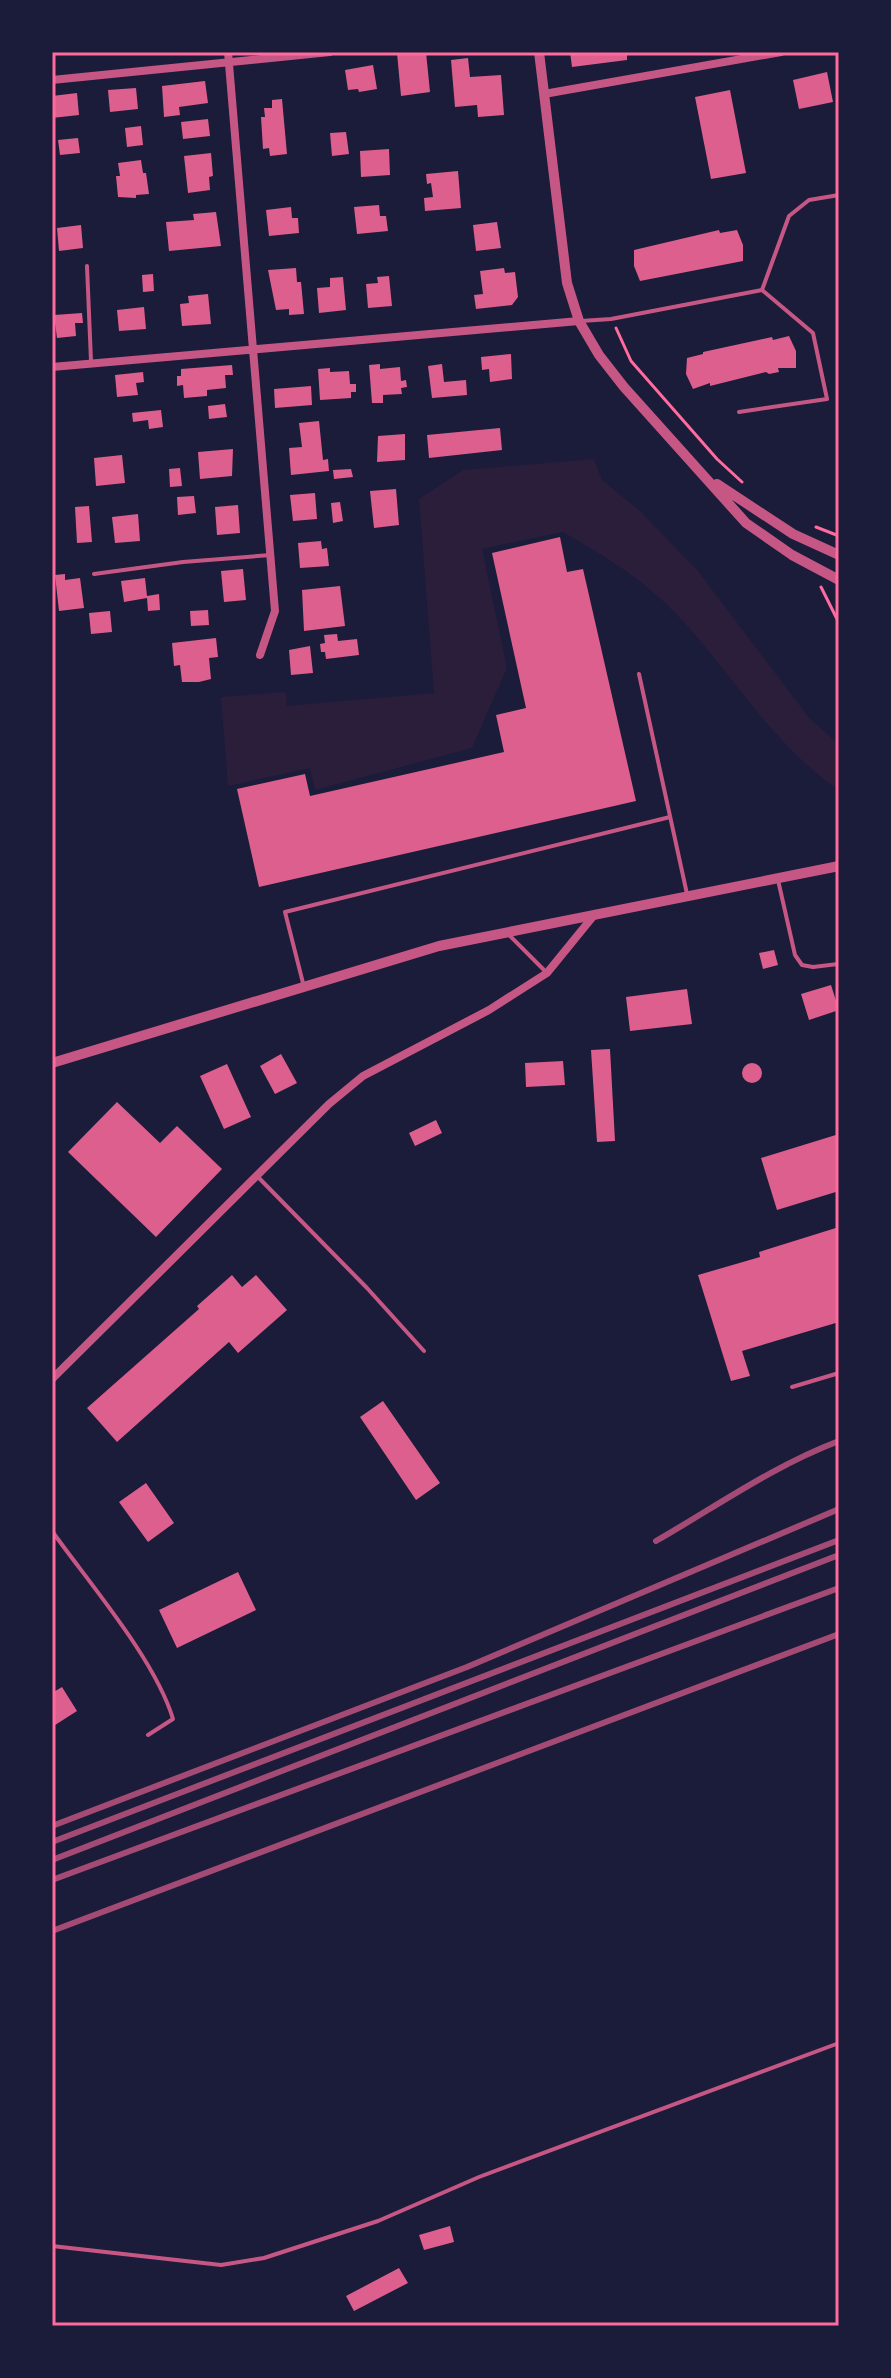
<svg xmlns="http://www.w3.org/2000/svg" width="891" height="2378" viewBox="0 0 891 2378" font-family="'IBM Plex Serif',serif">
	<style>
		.green { fill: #2a1e3b }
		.building { fill: #dd5f8e }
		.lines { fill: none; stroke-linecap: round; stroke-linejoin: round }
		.path { stroke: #ff6b9d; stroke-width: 3 }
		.service { stroke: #c65784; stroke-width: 4 }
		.minor { stroke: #c65784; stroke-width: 8 }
		.tertiary { stroke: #c65784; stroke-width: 10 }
		.rail { stroke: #a44b75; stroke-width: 6 }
		.neatline { fill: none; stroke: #ff6b9d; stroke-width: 3 }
	</style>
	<rect width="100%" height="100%" fill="#1b1b3a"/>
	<path class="green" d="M594,459L602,480L639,510L698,571L810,719L839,744V790C767,742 726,661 664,602C635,574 597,552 563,532L482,549L507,668L472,748L315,790L310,768L228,786L221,697L286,692L287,706L434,693L419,499L463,470Z"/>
	<path class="building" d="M426,52L430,92L401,96L397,53Z
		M570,52H627V60L572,67Z
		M468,58L470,77L501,75L504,115L478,117L477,105L455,107L451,60Z
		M373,65L377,89L359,92L358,89L348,90L345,70Z
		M827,72L833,102L799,109L793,80Z
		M205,81L208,103L179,107L180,115L164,117L162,86Z
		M136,88L138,109L110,112L108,90Z
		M730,90L746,173L711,179L695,97Z
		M77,93L79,115L52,118V96Z
		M282,99L287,154L270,156L269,148L263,149L261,117H265L264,108H272V100Z
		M208,119L210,136L183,139L181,122Z
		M141,126L143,145L127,147L125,128Z
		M346,132L349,154L332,156L330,133Z
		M78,138L80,153L60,155L58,140Z
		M389,149L390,175L361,177L360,151Z
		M211,153L213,176L209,177L210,190L188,193L184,156Z
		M141,160L143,173H146L149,194L136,195V198L118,197L116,176H120L118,163Z
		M458,171L461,208L425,211L424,198L433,197L431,183L427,184L426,174Z
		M379,205L380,216H386L388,231L357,234L354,207Z
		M291,207L292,218H298L299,233L269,236L266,210Z
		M216,212L221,246L169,251L166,222L194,220L193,214Z
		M497,222L501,248L476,251L473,225Z
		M81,225L83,248L59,251L57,228Z
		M719,230L720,233L737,230L743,245V261L640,281L634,266V250Z
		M296,268L297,282H301L304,314L289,315V309L276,310L268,270Z
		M504,268L505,273L515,272L518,297L512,305L476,309L474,295L483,294L480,271Z
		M153,274L154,291L143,292L142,275Z
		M389,276L392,306L368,308L366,284L378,283L377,277Z
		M343,277L346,310L319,313L317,288L330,287V278Z
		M208,294L211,324L182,326L180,304L189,303L188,296Z
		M144,307L146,329L119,331L117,310Z
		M82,313L83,323H75L76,336L57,338L54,315Z
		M789,336L796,351V368H778L779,372L769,374L766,372L710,386V383L693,389L686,374L687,358L703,354V352L772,337L773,340Z
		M511,354L512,379L490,382L489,369L482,370L481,357Z
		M380,364V369L400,367L401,381L406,380L407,387L401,388L402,394L383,395V403H372L369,365Z
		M442,364L444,382L466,380L467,395L432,398L428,366Z
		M232,365L233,375H225L226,388L207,390V396L184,398L183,385L177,386V376H181V369Z
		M330,368V372L349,371L350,384H356V392H351V398L320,400L318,369Z
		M143,372L144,382L136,383L138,395L117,397L115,375Z
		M311,386L312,405L275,408L274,389Z
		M225,404L227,417L209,419L208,406Z
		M161,410L163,427L149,429L148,420L133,422L132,413Z
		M319,421L323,460L328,459L329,471L291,475L289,448L302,447L299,423Z
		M500,428L502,450L429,458L427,435Z
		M405,434V460L377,462L378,436Z
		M233,449L232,476L200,479L198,452Z
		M122,455L125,483L96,486L94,458Z
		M180,468L182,486L170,487L169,469Z
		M351,469L353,477L334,479L333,470Z
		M396,489L399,525L374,528L370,491Z
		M315,493L317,519L293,521L290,495Z
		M194,496L196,513L178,515L177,497Z
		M340,502L343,521L333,523L331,503Z
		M238,505L240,533L217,535L215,507Z
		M89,506L92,542L77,543L75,507Z
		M138,514L140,541L115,543L112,517Z
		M560,537L567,572L583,569L636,801L259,887L237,789L305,774L310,796L504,752L496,715L526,708L492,553Z
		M321,541L322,549L327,548L329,566L300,568L298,543Z
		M243,569L246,600L224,602L221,571Z
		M65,574V580L80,578L84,608L59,611L55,575Z
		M145,578L147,596L159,594L160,610L148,611L147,598L124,602L121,581Z
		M340,586L345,626L304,631L302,590Z
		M208,610L209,625L191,626L190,611Z
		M110,611L112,632L91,634L89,613Z
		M337,634L338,641L357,639L359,655L326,659L325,652H321L320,644L325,643L324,635Z
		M216,638L218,657L209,658L211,679L199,682H182L180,665L174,666L172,643Z
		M310,646L313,673L291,675L289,650Z
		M774,950L778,965L763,969L759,953Z
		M831,985L839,1010L809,1020L801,994Z
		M687,989L692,1024L630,1031L626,997Z
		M610,1049L615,1141L597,1142L591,1050Z
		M281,1054L297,1083L275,1094L260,1066Z
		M563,1061L565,1085L526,1087L525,1063Z
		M742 1073a10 10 0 1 1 20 0a10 10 0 1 1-20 0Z
		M227,1064L251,1117L224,1129L200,1076Z
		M117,1102L160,1143L177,1126L222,1169L156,1237L68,1152Z
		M436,1120L442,1133L415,1146L409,1133Z
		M839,1134V1191L777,1210L761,1158Z
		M839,1227V1322L742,1351L750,1376L731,1381L698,1275L760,1257L759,1252Z
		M232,1275L242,1287L256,1275L287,1310L238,1353L229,1342L117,1442L87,1408L199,1309L197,1306Z
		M383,1401L440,1483L416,1500L360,1417Z
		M146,1483L174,1523L148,1542L119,1502Z
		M238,1572L256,1610L177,1648L159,1610Z
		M62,1687L77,1711L52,1727V1693Z
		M450,2226L454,2242L424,2250L419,2235Z
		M399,2268L408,2283L354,2311L346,2296Z"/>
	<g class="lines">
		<path class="path" d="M616,328L631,361L717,459L742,482
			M816,527L839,536
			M821,587L839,623"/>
		<path class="service" d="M87,266L91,361
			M762,290L789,216L809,200L839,195
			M581,321L611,319L762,290L813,333L827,399L739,412
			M94,574L183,562L271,555
			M639,674L687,894
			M778,880L795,955L802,965L813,967L838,964L839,967
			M507,933L546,972
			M304,987L285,912L670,817
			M257,1176L367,1288L424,1351
			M792,1387L839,1373
			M52,1531C89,1583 155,1659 173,1719L148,1735
			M52,2246L221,2265L264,2258L378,2221L479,2177L839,2043"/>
		<path class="minor" d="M228,52L275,611L260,655
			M52,80L330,52
			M544,94L781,52
			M52,367L579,321
			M52,1379L329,1104L363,1076L489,1010L547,973L595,914"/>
		<path class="tertiary" d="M539,52L567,283L579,321L599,355L624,387L746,523L792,555L839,580
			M717,484L793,534L839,555
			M52,1063L439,946L839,866"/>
		<path class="rail" d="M656,1541C717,1506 773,1466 839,1441
			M52,1826L467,1667L839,1509
			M52,1842L839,1540
			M52,1860L839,1555
			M52,1880L839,1588
			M52,1931L839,1634"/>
	</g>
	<rect width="891" height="2378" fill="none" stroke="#1b1b3a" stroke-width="108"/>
	<rect x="54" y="54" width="783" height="2270" class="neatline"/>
</svg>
